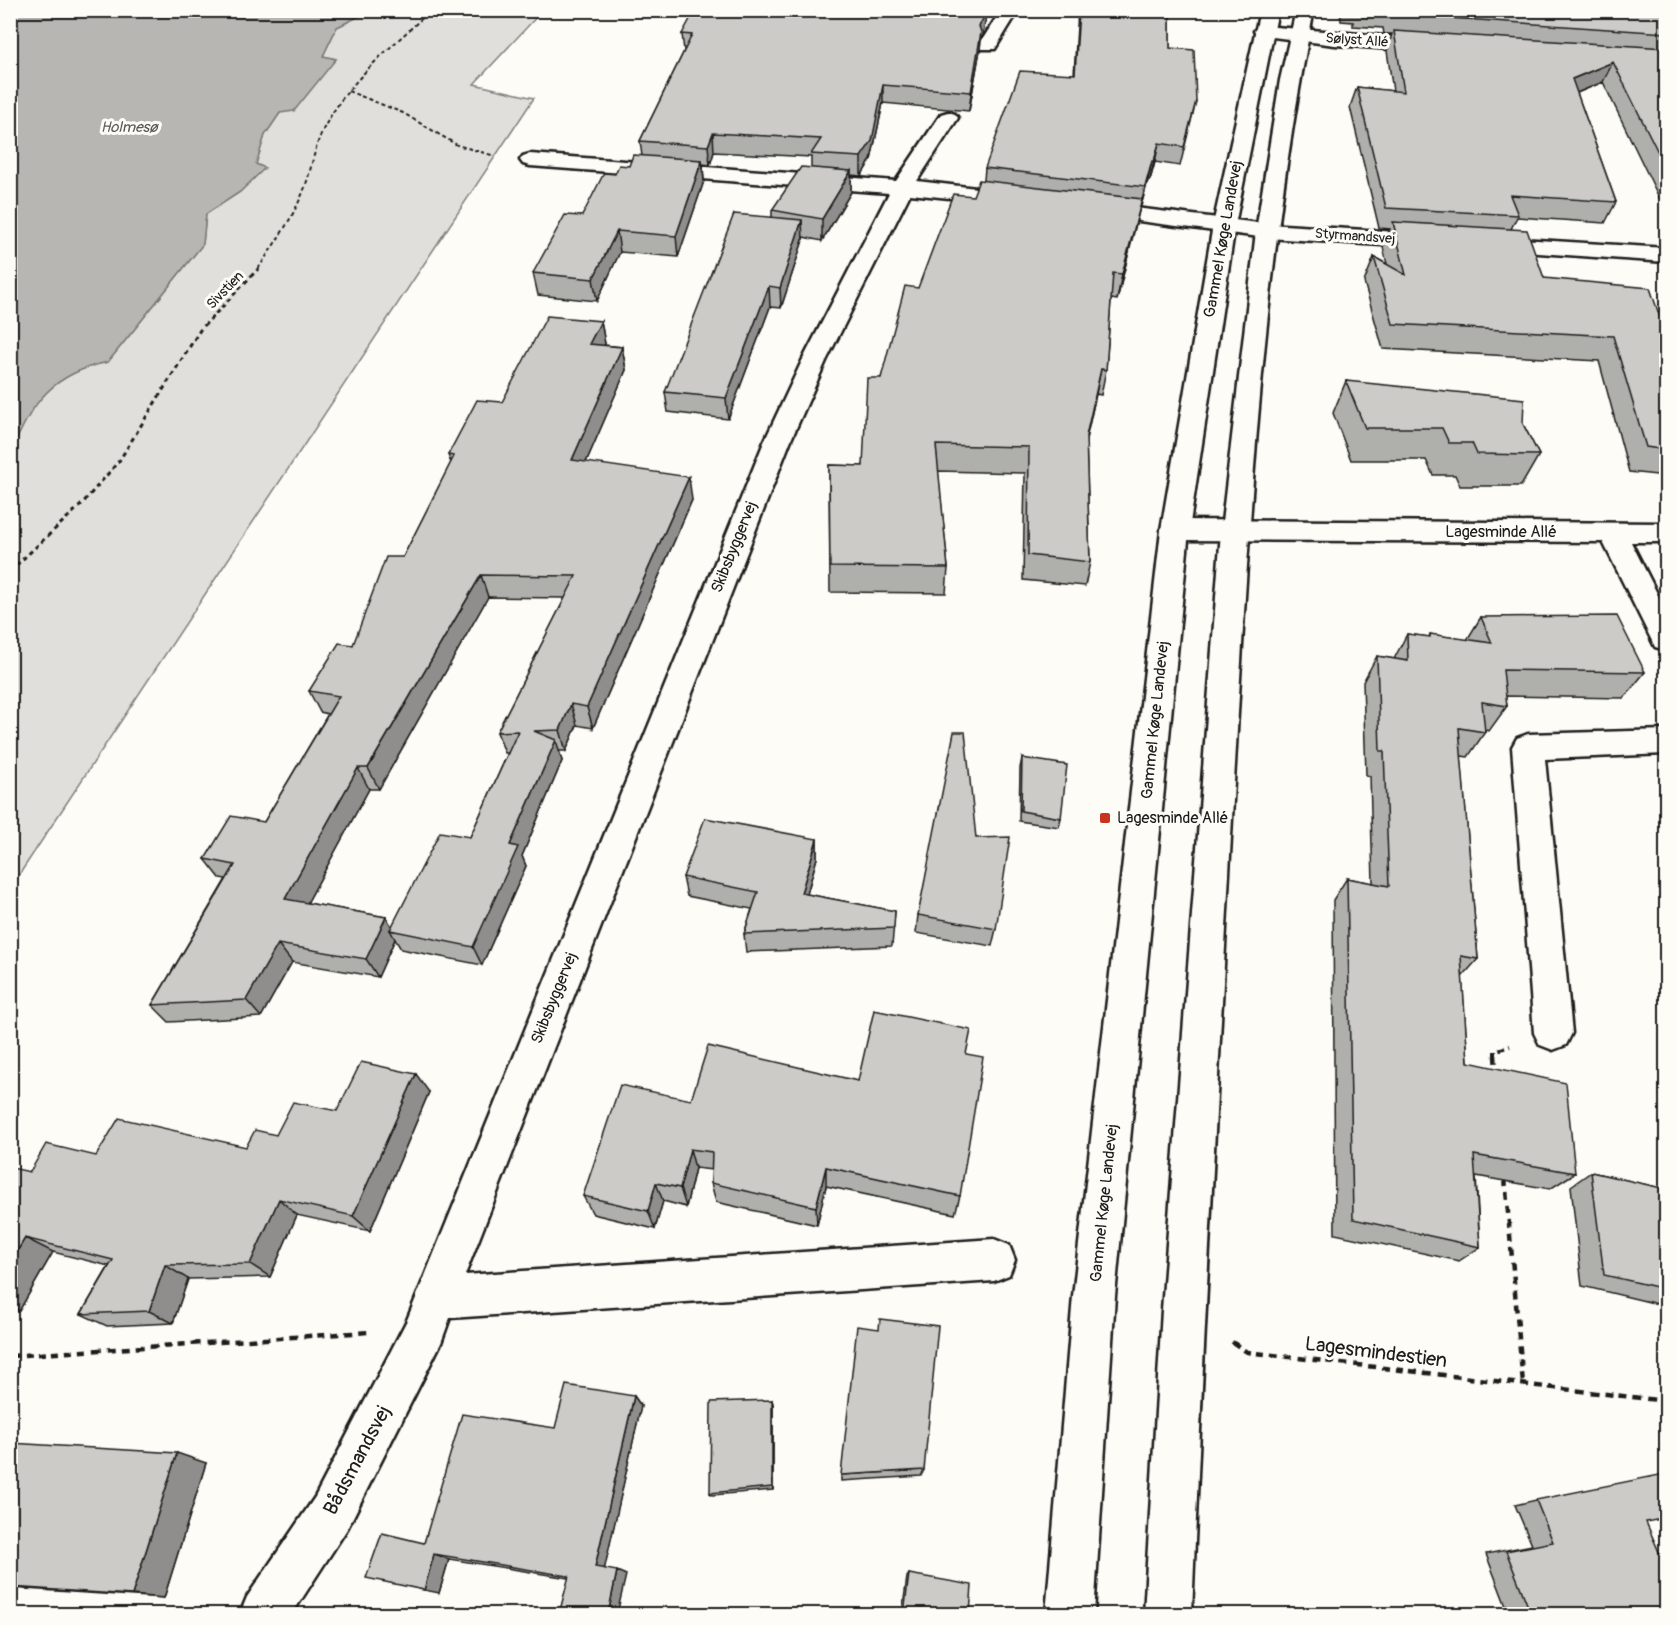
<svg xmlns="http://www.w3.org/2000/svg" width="1677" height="1625" viewBox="0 0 1677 1625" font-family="Pangolin,sans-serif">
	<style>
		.green { fill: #e0dfdb; stroke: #7e7e7c; stroke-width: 1.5 }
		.water { fill: #b7b6b2; stroke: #797876; stroke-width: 1.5 }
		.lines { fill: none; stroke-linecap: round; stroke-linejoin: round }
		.minor-casing { stroke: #1c1c1c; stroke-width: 5 }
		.secondary-casing { stroke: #1c1c1c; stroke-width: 5 }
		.path-far3 { stroke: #1c1c1c; stroke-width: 2; stroke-dasharray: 4 3; stroke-linecap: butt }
		.path-far2 { stroke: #1c1c1c; stroke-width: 3; stroke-dasharray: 4.5 4; stroke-linecap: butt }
		.path-far1 { stroke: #1c1c1c; stroke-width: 4; stroke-dasharray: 6 4.5; stroke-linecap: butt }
		.path { stroke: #1c1c1c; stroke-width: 4.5; stroke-dasharray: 8 6; stroke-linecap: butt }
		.minor { fill: #fdfcf7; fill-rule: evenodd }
		.secondary { fill: #fdfcf7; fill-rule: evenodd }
		.wall { fill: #afafac; stroke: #1c1c1c; stroke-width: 1.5; fill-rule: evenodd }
		.shaded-wall { fill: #8f8e8c; stroke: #1c1c1c; stroke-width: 1.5 }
		.building { fill: #cccbc8; stroke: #1c1c1c; stroke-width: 1.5 }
		.poi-dot { fill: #c8321e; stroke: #fdfcf7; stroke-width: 2 }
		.labels { text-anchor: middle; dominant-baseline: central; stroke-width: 6; stroke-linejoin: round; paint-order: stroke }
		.far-street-label { font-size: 14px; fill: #1c1c1c; stroke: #fdfcf7 }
		.far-water-label { font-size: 15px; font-style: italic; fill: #5a5a58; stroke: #fdfcf7 }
		.street-label { font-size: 16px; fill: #1c1c1c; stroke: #fdfcf7 }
		.poi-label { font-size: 16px; fill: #1c1c1c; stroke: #fdfcf7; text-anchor: start }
		.near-street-label { font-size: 20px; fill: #1c1c1c; stroke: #fdfcf7 }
	</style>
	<rect width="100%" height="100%" fill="#fdfcf7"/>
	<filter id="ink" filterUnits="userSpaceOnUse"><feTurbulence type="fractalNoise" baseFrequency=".0167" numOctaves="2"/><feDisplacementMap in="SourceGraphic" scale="12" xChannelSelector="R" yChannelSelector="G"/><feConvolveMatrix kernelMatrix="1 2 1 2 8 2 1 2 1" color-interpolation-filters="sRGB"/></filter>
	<g filter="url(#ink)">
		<path class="green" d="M370,11H542L474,84L534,98L11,887L10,454C30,403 53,373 108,362L203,244L206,214L240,192L264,168L256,164L265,135L280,113L336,59L323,56L337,27Z"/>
		<path class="water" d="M11,10L370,11L337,27L323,56L336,59L294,111L280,113L265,135L256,164L265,168L240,192L206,214L203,244L108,362C53,373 30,403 11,454Z"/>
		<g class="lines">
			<g class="minor-casing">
				<path id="minor" d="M1001,10H1019L995,49H981L979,45Z
					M1263,26L1434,40L1443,46L1434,52L1335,45L1257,35L1254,31L1257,27Z
					M948,112L955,114L958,118L917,181L1019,193L1027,194L1030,199L1027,204L1019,205L910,194L826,361L790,442L465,1275L994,1239L1009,1245L1015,1260L1009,1275L994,1281L450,1318L441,1343L347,1529L292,1614H240L247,1597L315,1497L407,1320L764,442L802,361L889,193L530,166L523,164L520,160L523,156L530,154L896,181L941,114Z
					M1094,203L1267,224L1431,234L1439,236L1442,241L1439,246L1431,248L1267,238L1086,214L1083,209L1086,204Z
					M1488,237L1666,248V262L1480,249L1477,244L1480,239Z
					M1175,520L1666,523V542H1631L1666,611V650L1655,647L1603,542L1175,540L1165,537L1161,530L1165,523Z
					M1666,730V754L1545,759L1572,1033L1566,1045L1553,1050L1540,1045L1534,1033L1512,747L1517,738L1528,734Z"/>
			</g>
			<g class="secondary-casing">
				<path id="secondary" d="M1260,10H1278L1235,225L1189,530L1115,1296L1094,1614H1046L1073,1296L1161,530L1213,225Z
					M1296,10H1314C1262,264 1249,525 1234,782C1219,1059 1203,1336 1192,1614H1144L1162,1310L1221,531L1256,231L1280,80Z"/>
			</g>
			<path class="path-far3" d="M348,91L403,113L457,145L495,156
				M258,269C276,241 297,213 307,181C315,155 315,142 330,117C355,75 396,43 431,10"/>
			<path class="path-far2" d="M10,571L81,505L119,461L200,330L259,268"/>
			<path class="path-far1" d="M1495,1057V1051L1510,1046"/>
			<path class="path" d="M1495,1055L1496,1072
				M1505,1178L1523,1384
				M1232,1342L1247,1352L1666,1401
				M10,1356L369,1332"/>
			<use href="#minor" class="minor"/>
			<use href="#secondary" class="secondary"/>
		</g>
		<path class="wall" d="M1078,10H1170V48L1196,101L1180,166L1155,162L1150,180H1148L1141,206H1140L1117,300L1111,299L1106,370L1101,395L1096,394L1086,439L1090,562L1085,586L1023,580L1025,473L938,471L948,568L946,593L830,592L829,465L863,466L881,378L918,288L984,180L985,168L1074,74Z
			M1340,10H1666V212L1603,82L1577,93L1616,202L1605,223L1517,217L1511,229L1544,278L1666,335V476L1629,472L1599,361L1383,349L1364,282L1374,257L1387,264L1383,247L1390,229L1379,228L1350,107L1357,87L1393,91L1387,51L1392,34H1384L1383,28L1353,26V22L1341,21Z
			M682,34L983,35L981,38L980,50L969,111L883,103L871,160L861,176L851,175V192L822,241L803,237V240L781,308L770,307L728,419L668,412L665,392L772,218V210L811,168V157L714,152L710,165L703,164L704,181L678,257L620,252L597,301L538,295L533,273L582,216L615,174L629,166L642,156L640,141L684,51Z
			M601,321L605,344L604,345L622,347L626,370L586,462L692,500L593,728L577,725L566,751H559L562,761L522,856L526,866L482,965L401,949L395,939L378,977L292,962L261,1017L169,1022L152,1005L226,879L220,878L205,859L264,822L328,714L320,712L309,691L353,645L403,557L451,463L448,455L502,402ZM488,597L565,598L497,732L505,753H508L470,837L392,927L386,917L307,903L369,789H379Z
			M1346,381L1523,424L1539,455L1521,486H1460L1455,475H1433L1426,460H1351L1333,413Z
			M1481,617L1645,672L1624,698L1505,696L1507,706L1489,731L1485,730V732L1468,757L1461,756L1478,959L1462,977L1468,1062L1575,1173L1550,1189L1476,1176L1480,1247L1459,1261L1335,1234L1333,900L1347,878L1373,883L1370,776L1366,775L1363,682L1377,656L1394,659L1407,634L1429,637L1430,634L1467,640Z
			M1022,758L1061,818L1059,827L1019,821L1020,768Z
			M976,838L996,929L992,946L916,933L918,915Z
			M817,839V858L807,894L895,911L892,946L746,952L744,934L752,909L687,896L683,877Z
			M966,1054L960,1196L955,1214L826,1186L817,1225L716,1202L711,1183L712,1170L695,1168L686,1207L663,1201L655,1229L593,1214L583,1196L691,1100L858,1081Z
			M429,1092L370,1231L297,1215L270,1277L188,1279L173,1323L107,1326L81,1314L109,1266L53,1252L19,1311L10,1309V1171L30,1172L96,1156L246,1147L337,1111Z
			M1591,1172L1666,1189V1306L1582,1286L1571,1186Z
			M634,1396L641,1406L604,1569L626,1575L568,1578L449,1559L439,1593L424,1543L555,1428Z
			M772,1400L773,1404V1490L712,1495L710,1493Z
			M10,1443L206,1463L164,1598L10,1588Z
			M924,1470L921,1476L841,1481V1475Z
			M1536,1500L1666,1614H1509L1486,1554L1532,1545L1515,1505Z
			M909,1574L970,1614H902L907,1577Z"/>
		<path class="shaded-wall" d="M985,10H987L983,35L981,38L980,50L969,111L979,26Z
			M1613,62L1603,82L1562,99L1572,79Z
			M883,85V103L871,160L861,176V157Z
			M713,133L714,152L710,165L708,146Z
			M1159,143L1155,162L1150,180L1154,161Z
			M702,160L704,181L678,257L676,236Z
			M1152,161L1148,180L1141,206L1145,187Z
			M851,171V192L822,241V219Z
			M1142,199L1136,224L1117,300L1122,274Z
			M802,220L803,240L781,308L780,288Z
			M617,231L620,252L597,301L593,279Z
			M769,286L770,307L728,419L726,398Z
			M601,321L605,344L594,367L589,344Z
			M622,347L626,370L577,483L572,460Z
			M1101,369L1096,394L1081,461L1086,436Z
			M689,477L692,500L593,728L587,707Z
			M481,575L488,597L379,789L368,768Z
			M571,704L577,725L566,751L560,730Z
			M556,740L562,761L522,856L526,866L482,965L473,947L510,845Z
			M358,768L369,789L299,918L285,899Z
			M817,839V858L802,911L801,893Z
			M386,917L394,931L390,930L395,939L378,977L366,959Z
			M278,944L292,962L261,1017L246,1000Z
			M416,1074L429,1092L370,1231L353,1216Z
			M690,1149L695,1168L686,1207L680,1188Z
			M826,1167V1186L817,1225L816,1207Z
			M656,1183L663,1201L655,1229L648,1211Z
			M279,1199L297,1215L270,1277L250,1264Z
			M25,1238L53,1252L19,1311L10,1307V1263Z
			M165,1265L188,1279L173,1323L149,1311Z
			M634,1396L641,1406L604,1571L595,1567Z
			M772,1400L773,1404V1490L772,1487Z
			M177,1453L206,1463L164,1598L132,1595Z
			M434,1554L449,1559L439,1593L424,1590Z
			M617,1571L626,1575L617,1614H608Z"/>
		<path class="building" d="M695,10H985L984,17L979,26L981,32L971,92L883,85L872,141L861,157L811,154L821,139L713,133L708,146L640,141L692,35L682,34Z
			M1079,10H1170V48L1194,50L1196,101L1184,147L1159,143L1154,161H1152L1145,187L985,168L1020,71L1075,74Z
			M1390,10H1666V33L1391,14Z
			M1394,31L1666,48V168L1613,62L1572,79L1616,202L1510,195L1518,215L1386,208L1357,87L1404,92Z
			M633,155L702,160L676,236L617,231L593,279L533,273L565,215L582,216L604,173L615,174L619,165L629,166Z
			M801,167L851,171L822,219L772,210Z
			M979,180L1142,199L1122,274L1113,273L1106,370L1101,369L1086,436L1090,562L1028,555L1029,447L936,445L948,568L830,567L829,465L863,466L867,378H881L905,286L918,288L953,194L973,196Z
			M734,214L802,220L780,288L769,286L726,398L665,392Z
			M1393,222L1527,230L1544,278L1650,288L1666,335V450L1646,447L1613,336L1393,324L1374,257L1406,275Z
			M547,316L601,321L589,344L622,347L572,460L689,477L587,707L571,704L560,730L534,731L556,740L510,845L518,847L473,947L390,930L440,832L470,837L518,731L497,732L576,576L481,575L368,768H358L285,899L386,917L366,959L278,944L246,1000L152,1005L235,865L205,859L231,816L264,822L339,696L309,691L339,643L353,645L386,557H403L454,456L448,455L477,400L502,402Z
			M1346,381L1524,399L1523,424L1539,455L1477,454L1472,443H1449L1442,428H1365Z
			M1617,616L1645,672L1503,670L1507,706L1482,702L1485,732L1459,728L1478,959L1461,956L1468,1062L1566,1083L1575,1173L1474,1155L1480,1247L1353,1219L1347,878L1389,886L1384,751H1380L1377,656L1408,661L1407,634L1430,637V634L1492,643L1481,617Z
			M954,732H965L976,838L1010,837L996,929L918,915Z
			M1022,758L1067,765L1061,818L1021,811Z
			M705,818L817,839L801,893L895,911L894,928L744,934L758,892L683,877Z
			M874,1010L971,1030L966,1054L983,1057L960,1196L826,1167L816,1207L711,1183L712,1152L690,1149L680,1188L656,1183L648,1211L583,1196L620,1085L691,1100L708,1046L858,1081Z
			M361,1062L416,1074L353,1216L279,1199L250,1264L165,1265L149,1311L81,1314L113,1260L25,1238L10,1263V1171L12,1168L30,1172L46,1144L96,1156L119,1118L246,1147L255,1130L276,1135L293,1102L337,1111Z
			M1591,1172L1666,1189V1289L1604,1275Z
			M880,1319L938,1326L924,1470L841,1475L857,1326L879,1329Z
			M566,1385L634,1396L595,1567L617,1571L608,1614H559L569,1576L434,1554L424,1590L366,1578L382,1533L424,1543L462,1414L555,1428Z
			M772,1400V1487L710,1493L711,1402Z
			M10,1443L177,1453L132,1595L10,1587Z
			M1664,1474L1666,1481V1518L1646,1522L1666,1568V1614H1531L1506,1551L1553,1542L1536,1500Z
			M909,1574L972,1585L970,1614H904Z"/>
	</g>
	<rect class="poi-dot" x="1099" y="812" width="12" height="12" rx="3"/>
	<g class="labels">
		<g class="far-street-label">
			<text transform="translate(1357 40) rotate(4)">Sølyst Allé</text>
			<text transform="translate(1355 236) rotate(4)">Styrmandsvej</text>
			<text transform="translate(225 290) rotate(-46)">Sivstien</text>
		</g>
		<g class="far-water-label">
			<text x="129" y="127">Holmesø</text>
		</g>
		<g class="street-label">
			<text transform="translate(1223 239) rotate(-80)">Gammel Køge Landevej</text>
			<text x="1501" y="532">Lagesminde Allé</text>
			<text transform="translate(734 547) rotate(-68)">Skibsbyggervej</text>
			<text transform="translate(1155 720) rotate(-84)">Gammel Køge Landevej</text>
			<text transform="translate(554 998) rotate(-68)">Skibsbyggervej</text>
			<text transform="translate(1104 1203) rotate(-84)">Gammel Køge Landevej</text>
		</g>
		<g class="poi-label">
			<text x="1117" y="818">Lagesminde Allé</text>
		</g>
		<g class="near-street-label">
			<text transform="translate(1376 1352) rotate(7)">Lagesmindestien</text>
			<text transform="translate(357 1460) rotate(-62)">Bådsmandsvej</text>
		</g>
	</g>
	<rect width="1677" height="1625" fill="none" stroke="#fdfcf7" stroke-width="36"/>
	<rect x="18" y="18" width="1641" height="1589" fill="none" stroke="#1c1c1c" stroke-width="2" filter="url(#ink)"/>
</svg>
